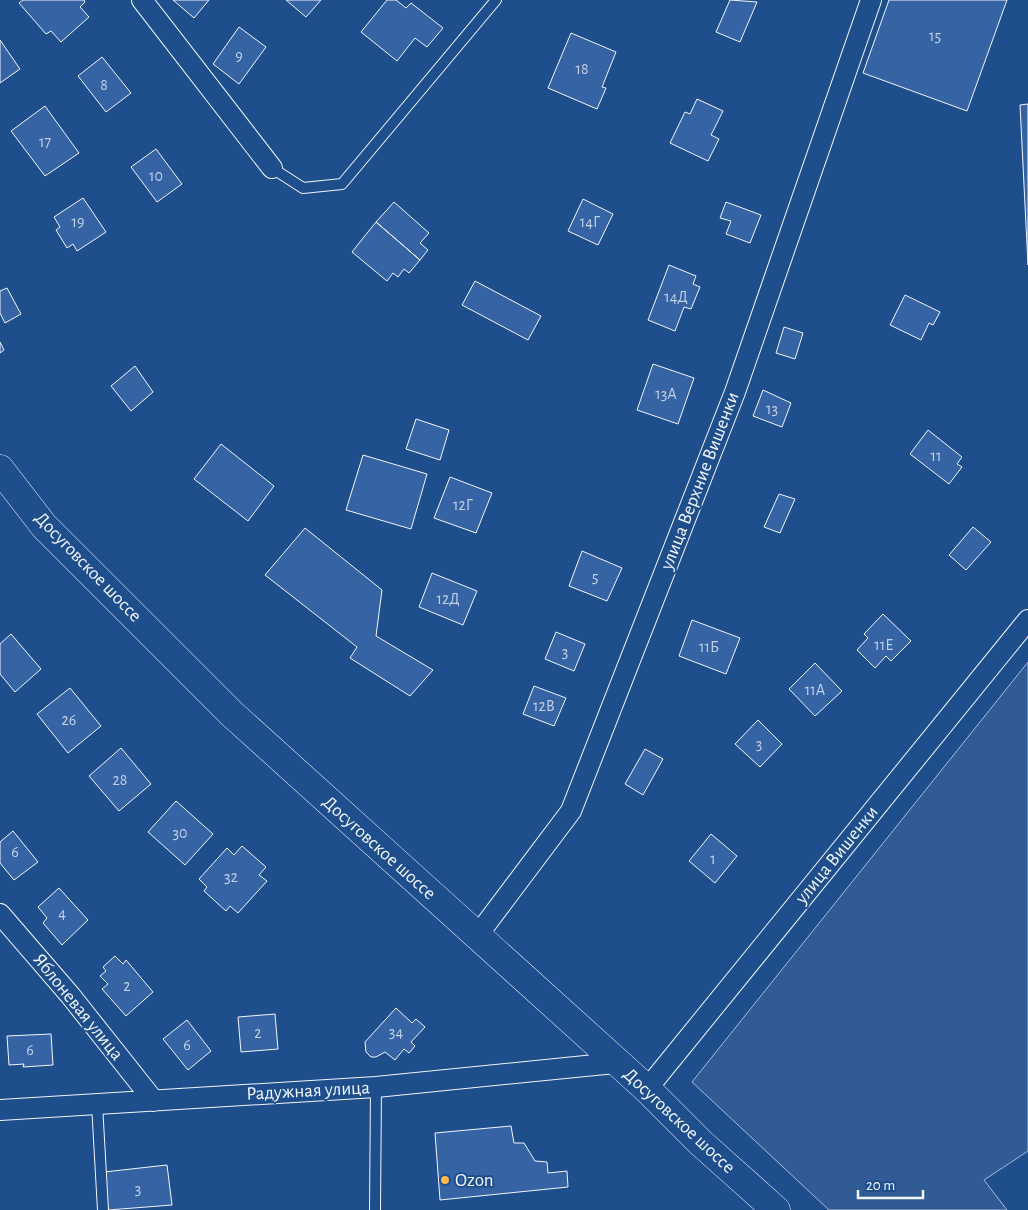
<svg xmlns="http://www.w3.org/2000/svg" width="1028" height="1210" viewBox="0 0 1028 1210" font-family="'Alegreya Sans',sans-serif">
	<style>
		.built { fill: #305b95; stroke: #a8bbd7 }
		.building { fill: #3563a3; stroke: #f2f6ff }
		.lines { fill: none; stroke-linecap: round; stroke-linejoin: round }
		.lane-casing { stroke: #f2f6ff; stroke-width: 12 }
		.street-casing { stroke: #f2f6ff; stroke-width: 22 }
		.secondary-casing { stroke: #f2f6ff; stroke-width: 29 }
		.lane { stroke: #1f4e8c; stroke-width: 10 }
		.street { stroke: #1f4e8c; stroke-width: 20 }
		.secondary { stroke: #1f4e8c; stroke-width: 28 }
		.poi-dot { fill: #ffb74d; stroke: #1f4e8c; stroke-width: 2 }
		.labels { text-anchor: middle; dominant-baseline: central; stroke-width: 4; stroke-linejoin: round; paint-order: stroke }
		.number-label { font-size: 16px; fill: #c3d1e8 }
		.street-label { font-size: 19px; fill: #f2f6ff; stroke: #1f4e8c }
		.poi-label { font-size: 19px; fill: #f2f6ff; stroke: #1f4e8c; text-anchor: start }
	</style>
	<rect width="100%" height="100%" fill="#1f4e8c"/>
	<path class="built" d="M1028,662V1151L984,1180L1007,1210H829L692,1082Z"/>
	<path class="building" d="M23,0H84L85,2L80,7L89,17L61,42L51,31L46,34L19,3Z
		M173,0H209L194,18Z
		M286,0H321L306,17Z
		M387,0H396L406,8L411,3L443,28L427,47L415,38L397,61L361,32Z
		M730,0L757,2L740,42L716,32Z
		M889,0H1007L967,111L863,73Z
		M239,27L266,47L239,84L213,64Z
		M571,33L616,52L602,87L606,88L597,109L548,88Z
		M0,40L20,69L0,83Z
		M102,57L131,93L106,112L78,76Z
		M697,99L723,111L711,135L719,139L708,161L670,143L685,112L690,114Z
		M1028,104V265L1020,105Z
		M45,106L79,153L45,176L11,131Z
		M156,149L182,184L157,202L131,167Z
		M83,198L106,232L77,251L73,244L67,248L56,230L60,227L54,217Z
		M583,199L613,214L598,245L568,231Z
		M394,202L429,233L420,243L428,250L420,260L376,222Z
		M726,202L761,215L750,243L726,234L731,221L720,218Z
		M376,222L420,260L409,273L404,269L398,277L393,273L387,281L352,252Z
		M669,265L696,276L693,284L700,287L691,309L684,307L675,331L648,320Z
		M475,281L541,316L528,340L462,305Z
		M7,288L21,314L5,323L0,313V291Z
		M905,295L940,312L933,325L929,323L921,340L890,325Z
		M784,327L803,333L795,359L776,353Z
		M0,342L4,350L0,353Z
		M653,364L694,378L678,424L637,410Z
		M135,366L153,392L131,411L111,386Z
		M763,390L791,403L782,427L753,416Z
		M416,419L449,430L440,460L406,449Z
		M928,430L962,457L957,464L962,467L949,484L910,454Z
		M221,444L274,486L248,521L194,479Z
		M363,455L427,474L411,529L346,510Z
		M450,477L492,493L476,533L434,518Z
		M779,494L795,499L780,533L764,527Z
		M973,527L991,542L966,570L949,555Z
		M305,528L382,590L376,636L433,670L410,696L350,658L357,647L265,575Z
		M582,551L622,568L607,601L569,586Z
		M432,573L477,591L463,625L419,607Z
		M883,614L911,641L891,661L886,656L875,668L857,650L868,638L864,634Z
		M692,620L740,638L726,674L679,656Z
		M556,632L585,644L574,671L545,659Z
		M11,634L41,669L15,692L0,674V644Z
		M815,663L842,691L815,716L789,689Z
		M534,686L566,698L554,726L523,714Z
		M70,688L101,726L68,753L37,714Z
		M758,720L782,744L760,767L735,744Z
		M121,748L151,784L119,811L89,776Z
		M645,749L663,759L643,795L625,784Z
		M176,801L213,834L185,865L148,832Z
		M13,831L38,862L14,880L0,863V842Z
		M711,834L737,856L715,883L689,861Z
		M242,846L266,867L259,875L267,881L238,913L230,906L226,911L204,891L207,887L199,879L227,848L234,855Z
		M59,888L88,920L62,945L43,923L47,918L38,907Z
		M115,956L123,964L126,960L153,992L126,1016L102,989L108,984L100,976L106,971L103,967Z
		M396,1008L412,1023L416,1019L425,1027L411,1042L415,1046L409,1053L404,1049L395,1060L385,1052L376,1057H371L366,1052L365,1042Z
		M275,1014L278,1049L241,1052L238,1017Z
		M187,1020L211,1051L188,1070L163,1039Z
		M51,1034L53,1065L23,1067L24,1064L9,1065L7,1036Z
		M511,1126L514,1143H524L535,1161L547,1162L548,1173L567,1171L568,1187L440,1200L435,1133Z
		M167,1165L172,1205L108,1210L104,1172Z"/>
	<g class="lines">
		<g class="lane-casing">
			<path id="lane" d="M272,168L303,188L342,184L496,0
				M97,1104L103,1210
				M375,1210L376,1087"/>
		</g>
		<g class="street-casing">
			<path id="street" d="M142,0L272,168
				M0,914L70,995L154,1101
				M477,936L571,811L735,392L871,0
				M647,1089L1028,620
				M0,1110L376,1087L615,1063"/>
		</g>
		<g class="secondary-casing">
			<path id="secondary" d="M0,469L44,526L232,714L647,1089L701,1143L776,1210"/>
		</g>
		<use href="#lane" class="lane"/>
		<use href="#street" class="street"/>
		<use href="#secondary" class="secondary"/>
	</g>
	<circle class="poi-dot" cx="445" cy="1180" r="5"/>
	<g class="labels">
		<g class="number-label">
			<text x="935" y="36">15</text>
			<text x="239" y="56">9</text>
			<text x="582" y="69">18</text>
			<text x="104" y="85">8</text>
			<text x="45" y="142">17</text>
			<text x="156" y="176">10</text>
			<text x="78" y="222">19</text>
			<text x="590" y="222">14Г</text>
			<text x="676" y="297">14Д</text>
			<text x="666" y="394">13А</text>
			<text x="772" y="409">13</text>
			<text x="936" y="456">11</text>
			<text x="463" y="505">12Г</text>
			<text x="595" y="577">5</text>
			<text x="448" y="599">12Д</text>
			<text x="884" y="645">11Е</text>
			<text x="709" y="647">11Б</text>
			<text x="565" y="652">3</text>
			<text x="815" y="690">11А</text>
			<text x="544" y="706">12В</text>
			<text x="69" y="720">26</text>
			<text x="759" y="744">3</text>
			<text x="120" y="780">28</text>
			<text x="180" y="833">30</text>
			<text x="15" y="852">6</text>
			<text x="713" y="859">1</text>
			<text x="231" y="877">32</text>
			<text x="62" y="913">4</text>
			<text x="127" y="986">2</text>
			<text x="396" y="1032">34</text>
			<text x="258" y="1033">2</text>
			<text x="187" y="1045">6</text>
			<text x="30" y="1050">6</text>
			<text x="138" y="1189">3</text>
		</g>
		<g class="street-label">
			<text transform="translate(700 481) rotate(-69)">улица Верхние Вишенки</text>
			<text transform="translate(88 567) rotate(46)">Досуговское шоссе</text>
			<text transform="translate(379 848) rotate(42)">Досуговское шоссе</text>
			<text transform="translate(837 855) rotate(-51)">улица Вишенки</text>
			<text transform="translate(78 1007) rotate(51)">Яблоневая улица</text>
			<text transform="translate(308 1091) rotate(-3)">Радужная улица</text>
			<text transform="translate(679 1121) rotate(43)">Досуговское шоссе</text>
		</g>
		<g class="poi-label">
			<text x="455" y="1180">Ozon</text>
		</g>
	</g>
	<path d="M858 1190v8h65v-8" fill="none" stroke="#f2f6ff" stroke-width="2.5"/>
	<text x="866" y="1190" font-size="15" fill="#f2f6ff" stroke="#1f4e8c" stroke-width="4" paint-order="stroke">20 m</text>
</svg>
